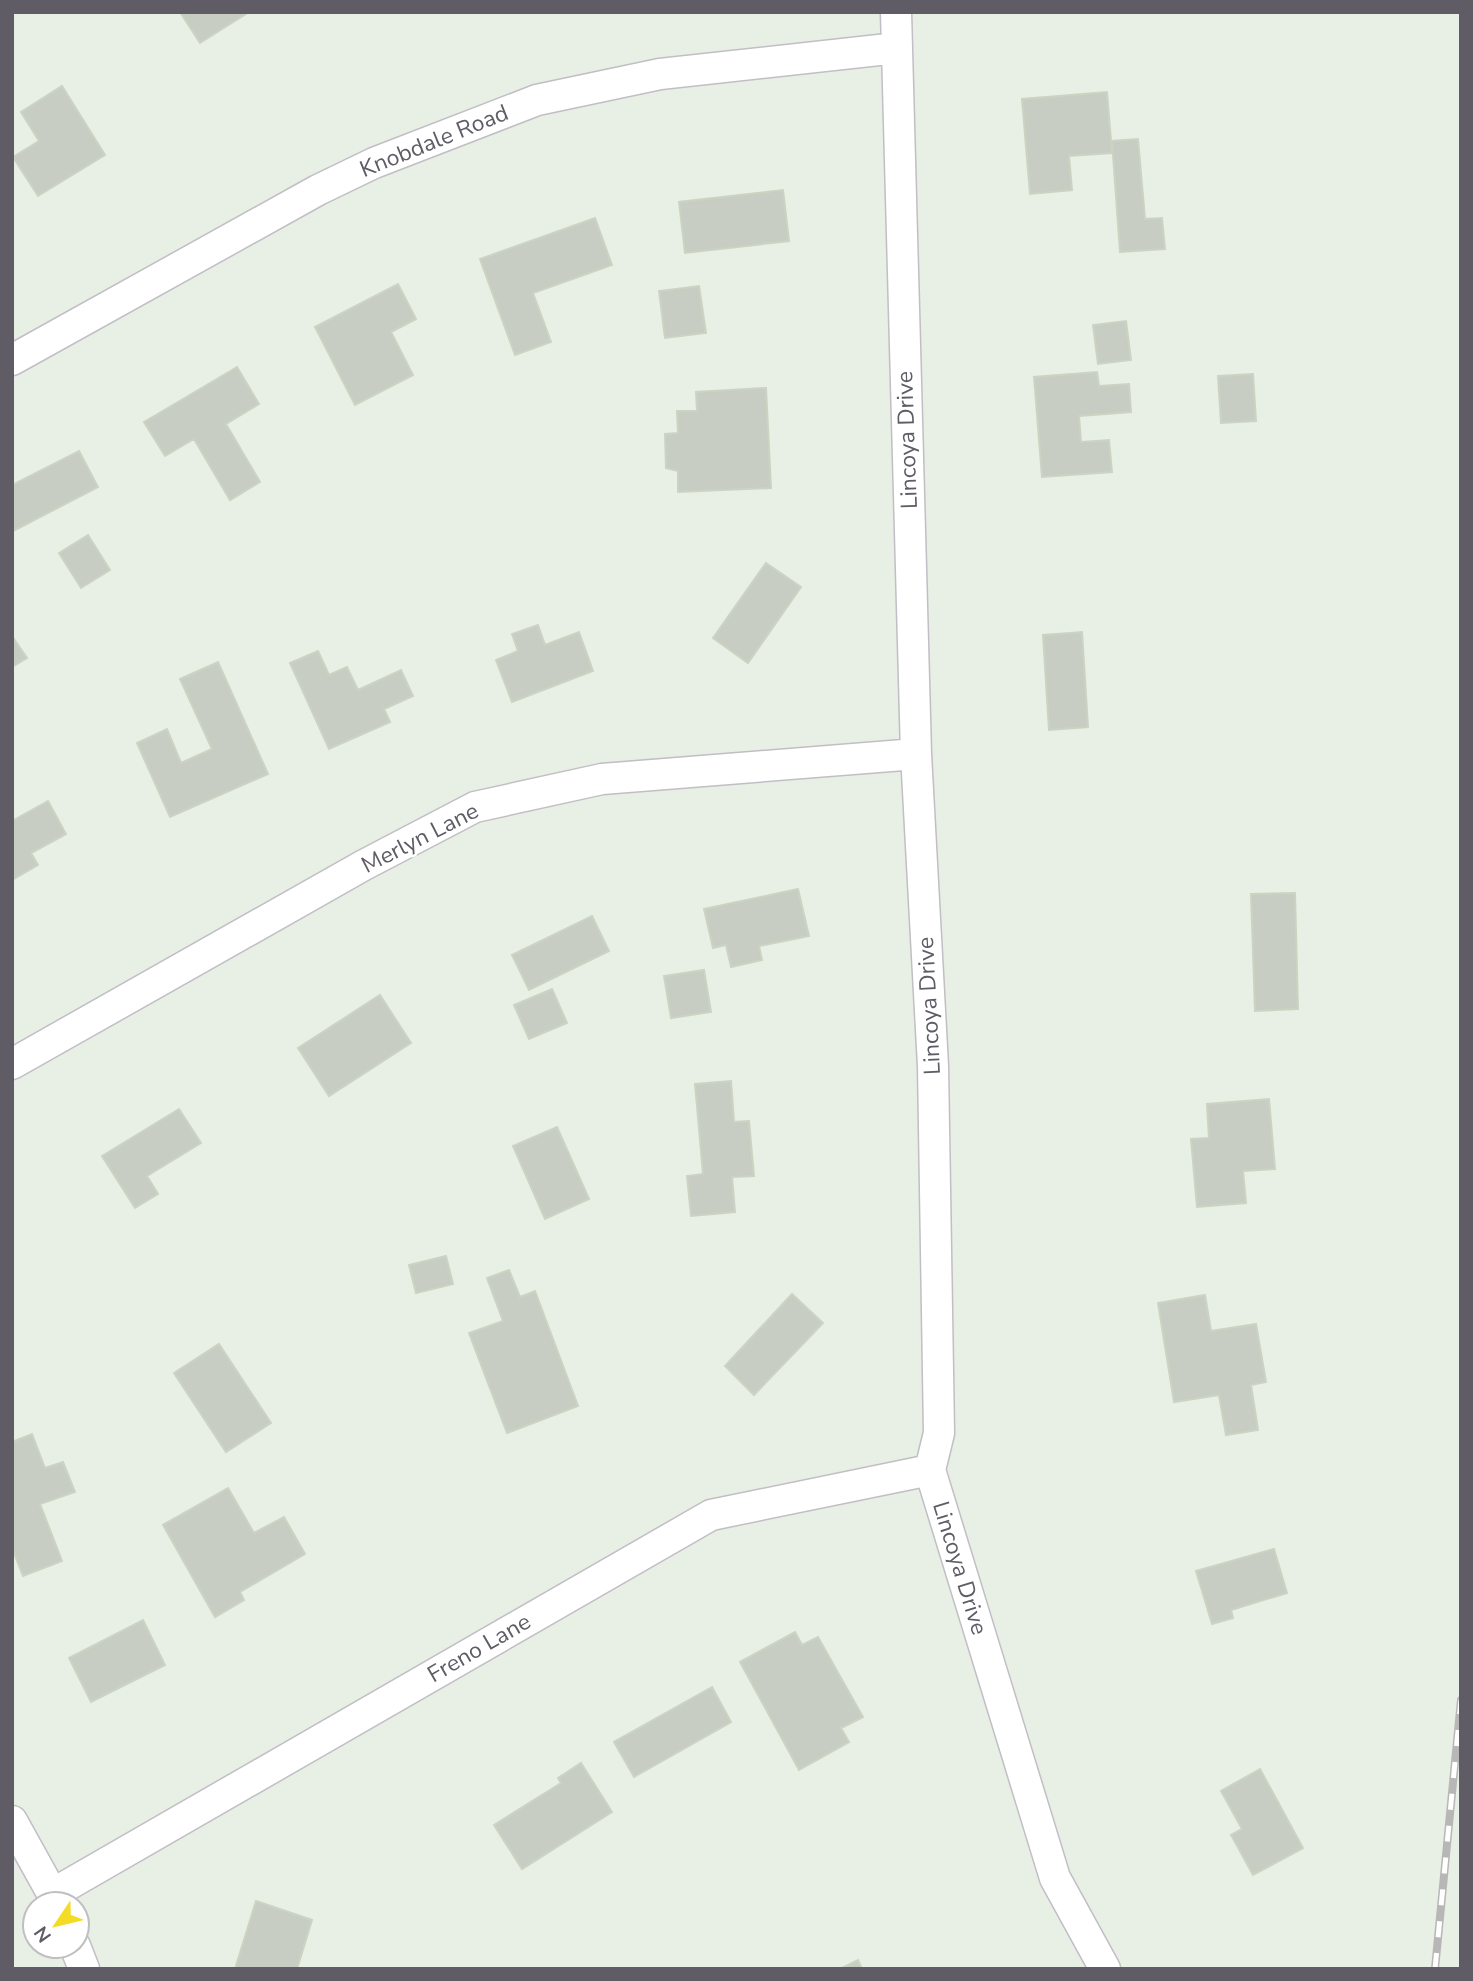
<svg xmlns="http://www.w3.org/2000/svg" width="1473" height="1981" viewBox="0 0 1473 1981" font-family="'Nunito Sans',sans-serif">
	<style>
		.building { fill: #c7cdc2; stroke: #cbd4c2; stroke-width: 2 }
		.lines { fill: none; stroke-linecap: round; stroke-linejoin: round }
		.minor-casing { stroke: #c1bec6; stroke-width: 33 }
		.minor { stroke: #fff; stroke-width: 30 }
		.rail-casing { stroke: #b8b7b8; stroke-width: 8 }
		.rail { stroke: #fff; stroke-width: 5; stroke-dasharray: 16; stroke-linecap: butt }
		.labels { text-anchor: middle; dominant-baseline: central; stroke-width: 5; stroke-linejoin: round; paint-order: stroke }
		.street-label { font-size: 23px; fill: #5f5c65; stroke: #fff }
	</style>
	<rect width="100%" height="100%" fill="#e8efe4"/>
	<path class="building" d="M180,12H249L200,43Z
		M62,86L105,155L38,196L13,157L39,141L21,112Z
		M1107,92L1112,153L1069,156L1072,190L1030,194L1022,99Z
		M1138,139L1145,219L1162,218L1165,249L1120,252L1112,141Z
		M783,190L789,241L685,253L679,202Z
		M595,218L612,265L533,293L551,342L515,355L480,259Z
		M398,284L416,319L391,332L413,375L355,405L315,327Z
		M699,286L706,333L665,338L659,291Z
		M1126,321L1131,360L1098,364L1093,325Z
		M237,367L259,404L226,424L260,482L230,500L194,439L165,456L144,422Z
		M1097,372L1099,386L1129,384L1131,412L1079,416L1081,442L1109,440L1112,472L1042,477L1034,377Z
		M1253,374L1256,421L1221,423L1218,376Z
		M766,388L771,488L678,492V471L666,468L665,434L678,433L677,411H697L696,392Z
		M79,451L98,487L13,531L12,485Z
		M88,535L110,570L81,588L59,553Z
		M766,563L801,587L748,663L713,638Z
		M538,625L545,645L579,632L593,671L512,702L496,660L518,651L512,634Z
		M1082,632L1088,727L1049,730L1043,635Z
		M12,636L27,658L12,667Z
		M318,651L329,675L347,667L358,690L401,670L413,696L384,709L390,722L329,749L290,663Z
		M218,662L268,774L170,817L137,743L167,729L181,763L212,749L180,679Z
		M48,801L66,834L31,853L38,865L12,880V821Z
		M798,889L809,936L759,946L762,960L731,967L726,945L713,948L704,909Z
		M1295,893L1298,1009L1255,1011L1251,894Z
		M592,916L609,951L529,990L512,955Z
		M704,970L711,1012L671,1018L664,976Z
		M552,989L567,1023L529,1039L514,1005Z
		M380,995L411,1043L329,1096L298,1048Z
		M731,1081L734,1122L749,1121L754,1176L732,1177L735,1212L691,1216L687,1176L703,1174L695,1084Z
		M1269,1099L1275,1169L1243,1171L1246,1203L1197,1207L1191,1139L1209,1138L1207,1104Z
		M179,1109L201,1143L147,1176L158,1194L135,1208L102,1156Z
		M557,1127L589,1199L545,1219L513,1146Z
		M446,1256L453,1284L416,1293L409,1265Z
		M509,1270L520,1297L535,1291L578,1406L507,1433L469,1333L503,1321L487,1278Z
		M792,1294L823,1323L754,1395L725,1366Z
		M1205,1295L1211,1331L1256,1324L1266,1382L1251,1385L1258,1430L1226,1435L1219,1395L1174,1402L1158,1303Z
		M219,1344L271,1423L226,1452L174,1373Z
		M32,1434L45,1468L63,1462L75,1492L40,1504L62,1561L23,1576L12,1548V1442Z
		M228,1488L254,1533L284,1517L305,1554L240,1592L244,1600L215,1617L163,1525Z
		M1274,1549L1287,1593L1231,1610L1233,1618L1212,1624L1196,1571Z
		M143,1620L165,1665L91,1702L69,1658Z
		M795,1632L802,1645L818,1637L863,1717L841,1728L849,1742L799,1770L740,1662Z
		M712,1687L731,1722L634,1777L614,1742Z
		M581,1763L612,1812L522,1869L494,1825L561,1783L558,1778Z
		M1260,1769L1303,1848L1253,1875L1231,1835L1242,1829L1221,1791Z
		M256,1901L312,1920L297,1969H235Z
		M858,1960L862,1969H840Z"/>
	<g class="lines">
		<g class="minor-casing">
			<path id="minor" d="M896,12L916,754L933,1066L939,1433L930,1470L1055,1878L1105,1969
				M12,360L318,190L374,163L537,100L660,74L897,48
				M12,1064L364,865L475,807L602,779L916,754
				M12,1821L58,1904
				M54,1893L711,1515L930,1470
				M75,1946L84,1969"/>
		</g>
		<use href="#minor" class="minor"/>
		<g class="rail-casing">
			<path id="rail" d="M1435,1969L1461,1700"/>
		</g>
		<use href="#rail" class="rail"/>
	</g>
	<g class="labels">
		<g class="street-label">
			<text transform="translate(434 141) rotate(-22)">Knobdale Road</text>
			<text transform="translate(907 440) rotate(-92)">Lincoya Drive</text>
			<text transform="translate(420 838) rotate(-27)">Merlyn Lane</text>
			<text transform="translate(929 1006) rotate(-93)">Lincoya Drive</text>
			<text transform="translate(960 1568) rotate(73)">Lincoya Drive</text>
			<text transform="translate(479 1648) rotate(-30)">Freno Lane</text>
		</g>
	</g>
	<rect width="1473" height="1981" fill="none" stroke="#5f5c65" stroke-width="28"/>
	<g transform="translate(56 1925) rotate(235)"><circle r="33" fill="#ffffff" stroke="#bfbec1" stroke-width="2"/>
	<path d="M0-5L12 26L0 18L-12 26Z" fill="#f4dc25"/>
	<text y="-10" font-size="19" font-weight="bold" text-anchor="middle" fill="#5f5c65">N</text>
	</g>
</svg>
